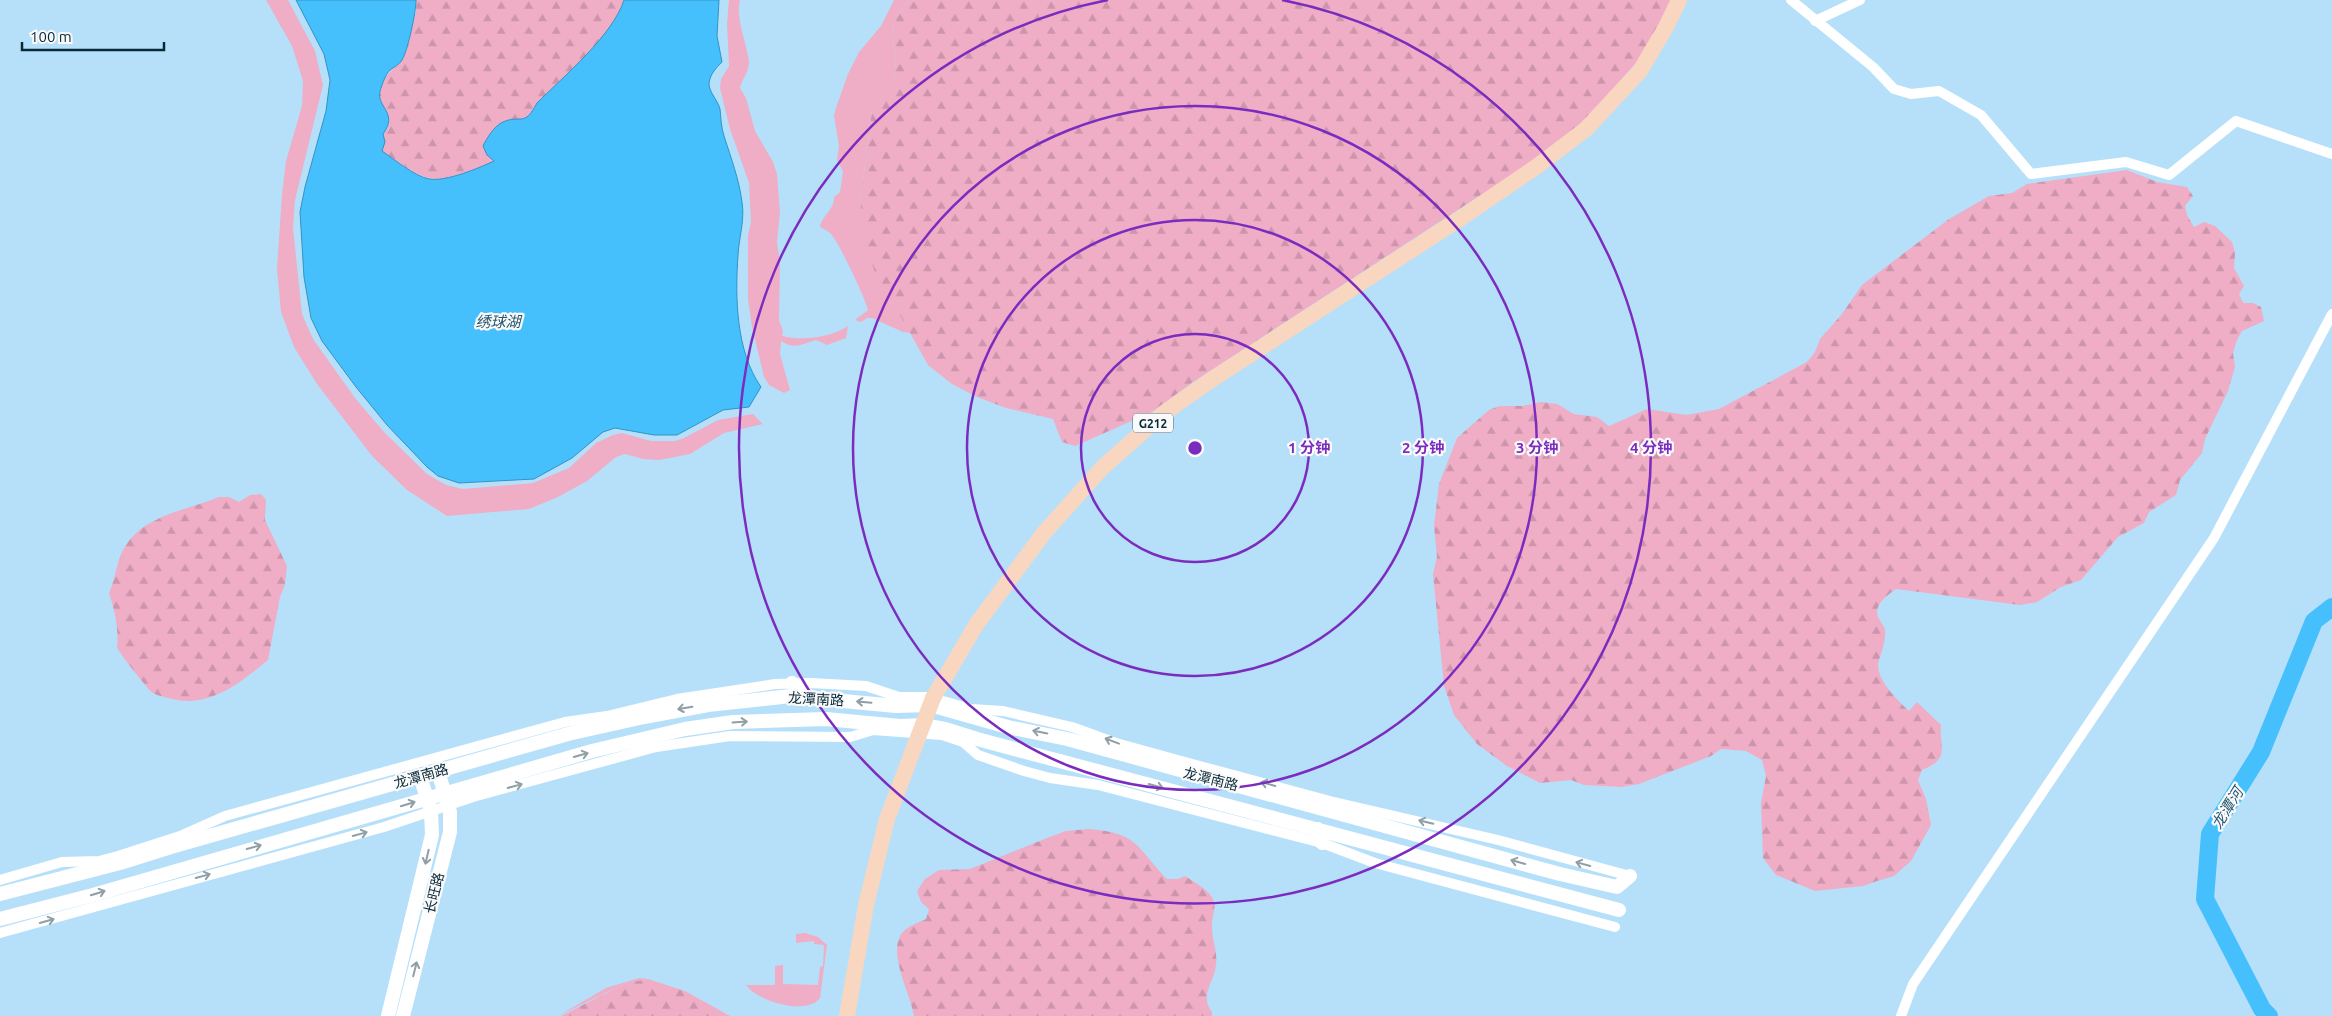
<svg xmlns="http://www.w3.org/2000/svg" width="2332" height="1016" viewBox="0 0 2332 1016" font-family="Ubuntu,'Noto Sans SC',sans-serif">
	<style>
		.green { fill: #efadc6 }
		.forest { fill: url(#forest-firs) }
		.water { fill: #45c0fd; stroke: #3393c2 }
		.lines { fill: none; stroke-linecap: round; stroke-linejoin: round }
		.river { stroke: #45c0fd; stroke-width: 18 }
		.minor { stroke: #fff; stroke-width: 10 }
		.secondary { stroke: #fff; stroke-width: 14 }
		.trunk { stroke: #f8d6bf; stroke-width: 16 }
		.oneway { stroke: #909fa6 }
		.ring { fill: none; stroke: #7b2cbf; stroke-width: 2.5 }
		.labels { text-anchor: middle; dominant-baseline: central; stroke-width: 4.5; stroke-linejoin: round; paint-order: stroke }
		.shield { fill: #fafafa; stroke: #516873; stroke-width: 1 }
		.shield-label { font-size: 12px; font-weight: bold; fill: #092939 }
		.street-label { font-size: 14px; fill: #092939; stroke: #fafafa }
		.water-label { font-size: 15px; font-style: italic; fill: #275771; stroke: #fafafa }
		.centre { fill: #7b2cbf; stroke: #fafafa; stroke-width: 2.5 }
		.ring-label { font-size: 15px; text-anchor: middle; font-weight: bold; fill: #7b2cbf; stroke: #fafafa; stroke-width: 4.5; stroke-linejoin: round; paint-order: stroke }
	</style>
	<defs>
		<pattern id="forest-firs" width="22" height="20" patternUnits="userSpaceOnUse" patternTransform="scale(1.25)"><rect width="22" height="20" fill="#efadc6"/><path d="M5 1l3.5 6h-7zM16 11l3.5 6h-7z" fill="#cc95ab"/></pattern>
	</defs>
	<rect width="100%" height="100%" fill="#b6e0fa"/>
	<path class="green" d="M266,0H288L315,51L323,85L295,200L293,228L302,314L313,339L355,398L384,432L427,474L446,485L463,489L533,483L569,468L596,443L613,435L622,433L651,441H675L684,438L718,420L753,414L763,424L724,433L690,454L659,460L643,459L625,454L616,457L587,481L558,497L529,509L447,516L407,490L372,456L317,384L294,347L281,312L277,269L282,194L286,161L302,106L303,81L292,46Z
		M729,0H740C735,17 747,44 749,62C749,72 742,79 740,88L746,98L755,131L773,162L777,174L780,212L777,242L780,263L779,320L783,331L782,336C802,341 830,338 848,326L846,338L827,345L816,340C801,344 796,350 781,341L780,354L790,390L784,393L769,385L764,377L752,327L748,299V235L751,222L749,183L730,129L720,88L721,79L729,66L727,24Z
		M894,0H909L894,20L893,37L896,61L894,81L872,111L860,202L880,287L895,306L911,333L903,332L872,318H867L861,322L855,320L868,310C866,300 837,238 830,233C827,230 823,229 820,227C822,215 834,211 834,197L840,192L843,171L837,160L839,146L834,116L836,108L848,74L859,52L881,26Z
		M805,933L818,937L827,945L820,998C807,1016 757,1001 746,985H775V966L783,965V984L818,985L820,967L823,966L824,945L814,944V941L796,943V934Z
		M639,978L648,979L626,983L558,1016L606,988Z"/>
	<path class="forest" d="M416,0H624C613,37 564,75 537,103L532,112L525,120C500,121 504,122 487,138L495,161C479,168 444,183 428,178C411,173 396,160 381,151L383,134L388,128L389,121L380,98V92L385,77L403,59L416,11Z
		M909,0H1674L1636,63L1577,129L1513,174L1193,382L1152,412L1075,446L1062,442L1053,419L1006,408L977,397L952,384L928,365L895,306L880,288L870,257L860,202L872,111L894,81L896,61L893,37L894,20Z
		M2127,170L2157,182L2187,187L2193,196L2185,206L2187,215L2194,227L2204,222L2215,226L2232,242L2235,253L2234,268L2244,286L2239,294L2243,303H2253L2261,307L2264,321L2242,331L2237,340L2233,353L2235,367L2228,391L2205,439L2202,453L2180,480L2176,495L2149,512L2144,523L2118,537L2081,580L2061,587L2037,602L2020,605L1896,589C1886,596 1872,606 1879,619C1881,623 1884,626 1885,629C1886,640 1882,651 1879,660C1873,677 1898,701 1909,711L1917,702L1941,725C1939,749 1951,758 1922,770L1918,780L1926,799L1931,825L1911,861L1894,876L1877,881L1863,886L1815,891L1776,875L1763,858L1761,803L1766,776L1762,760L1746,751L1721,749L1711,756L1639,784L1621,787L1584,785L1571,780L1540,783L1507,766L1477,744L1454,715L1444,686L1433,574L1437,557L1434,526L1439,484L1457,438L1489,410L1499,406H1522L1541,402L1557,404L1574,414L1597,417L1609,426L1647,409L1686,415L1719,409L1807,362L1815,352L1820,339L1842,314L1862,285L1949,219L1989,196L2012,193L2027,184Z
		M261,494L266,500L265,520L287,566L285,584L280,597L268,660C240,683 210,708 172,699C166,697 158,696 153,693C148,690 122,656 117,648C119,630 115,611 109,593C114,582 115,572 119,560C133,516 183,512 219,497H229L239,502L250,495Z
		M1089,829C1139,833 1136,847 1167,879H1178L1185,876C1195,883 1209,889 1214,901C1216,907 1212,917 1212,924C1211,938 1218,951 1216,965C1214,983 1199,995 1212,1012V1016H914C911,994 884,948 905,930C911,925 919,922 926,919L929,909L921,902L917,891L925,879L939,870L970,869L1047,838L1066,831Z
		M648,979L685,991L730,1016H561L626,983Z"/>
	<path class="water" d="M296,0H416C416,12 408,50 402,60C399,65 394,67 390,70C385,75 382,85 380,91C376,107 399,113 383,134L385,142L382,151C394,159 414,176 429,179C446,182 479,168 494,161L487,155L483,146C487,138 494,126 503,122C521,114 524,128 537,103C564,76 613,35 624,0H719L717,36L722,62C716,68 709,75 709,85C710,93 718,101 720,109C721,118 721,127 724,136C731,158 739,179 742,202C745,220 739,237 738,255C735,298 736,351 761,387L749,407L723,410L677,435H654L615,428L603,432L572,458L534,479L459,483L438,476L427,467L387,425L356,387L322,341L311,318L304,277L300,212L305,187L326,111L330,80L324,54Z"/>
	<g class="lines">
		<path class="river" d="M2269,1016L2262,1009L2205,899L2210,834L2261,752L2314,621L2332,607"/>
		<path class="minor" d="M1791,0L1873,67L1894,89L1911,94L1939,91L1981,115L2031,174L2126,162L2169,175L2236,121L2332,154
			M1815,21L1860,0
			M0,880L62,862L99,861L118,856L180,836L225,816L565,722L607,716L677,699L775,684L811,683L866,686L899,697H929L971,709L1003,711L1072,727L1116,743L1196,765L1330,801L1498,840L1630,876
			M0,933L384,827L473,797L656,747L730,736L850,737L873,730L942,735L963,742L978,755L1024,771L1050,778L1098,785L1322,843L1375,863L1615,927
			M1901,1016L1913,984L2214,538L2332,314"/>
		<path class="secondary" d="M792,683L810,697
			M1318,829L1322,843
			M0,894L120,863L171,847L568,734L644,717L708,705L791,696L896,706L930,705L1008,727L1067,739L1560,874L1617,887L1630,876
			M0,919L93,895L592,751L685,729L733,722L826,719L900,726L923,725L945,729L977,739L1619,910
			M388,1016L432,835L431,811L420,776
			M403,1016L450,832V812L438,771"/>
		<path class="trunk" d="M847,1016L866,905L887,819L933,698L976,625L1043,534L1103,467L1164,413L1208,382L1464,216L1536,167L1586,129L1640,71L1666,27L1679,0"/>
	</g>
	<defs><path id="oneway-shaft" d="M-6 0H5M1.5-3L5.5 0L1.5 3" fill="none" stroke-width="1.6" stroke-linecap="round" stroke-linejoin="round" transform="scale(1.25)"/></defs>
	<g class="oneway">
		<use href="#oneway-shaft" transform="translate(864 702) rotate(-175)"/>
		<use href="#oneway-shaft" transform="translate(685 708) rotate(171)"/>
		<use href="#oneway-shaft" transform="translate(740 722) rotate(-4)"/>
		<use href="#oneway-shaft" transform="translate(1040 732) rotate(-169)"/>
		<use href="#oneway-shaft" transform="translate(1112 741) rotate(-159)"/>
		<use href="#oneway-shaft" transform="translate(581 755) rotate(-16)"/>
		<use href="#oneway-shaft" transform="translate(1268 784) rotate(-165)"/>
		<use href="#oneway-shaft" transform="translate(515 786) rotate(-15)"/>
		<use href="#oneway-shaft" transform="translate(1156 786) rotate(15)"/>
		<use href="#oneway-shaft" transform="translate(408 804) rotate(-17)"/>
		<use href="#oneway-shaft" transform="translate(1426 822) rotate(-166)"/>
		<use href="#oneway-shaft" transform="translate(360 834) rotate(-15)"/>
		<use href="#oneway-shaft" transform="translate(254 847) rotate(-15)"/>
		<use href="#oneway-shaft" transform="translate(427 857) rotate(103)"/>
		<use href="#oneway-shaft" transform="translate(1518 862) rotate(-164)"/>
		<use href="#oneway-shaft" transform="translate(1583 864) rotate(-165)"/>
		<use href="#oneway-shaft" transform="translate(203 876) rotate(-15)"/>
		<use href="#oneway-shaft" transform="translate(98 893) rotate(-17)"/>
		<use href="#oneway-shaft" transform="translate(47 921) rotate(-16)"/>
		<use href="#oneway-shaft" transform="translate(415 969) rotate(-76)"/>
	</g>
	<g class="ring">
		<circle cx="1195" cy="448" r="114"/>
		<circle cx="1195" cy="448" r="228"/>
		<circle cx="1195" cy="448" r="342"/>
		<path d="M1282 0A456 456 0 1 1 1108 0"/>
	</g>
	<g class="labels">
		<rect class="shield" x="1133" y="413.5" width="40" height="19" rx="4"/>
		<g class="shield-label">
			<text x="1153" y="423">G212</text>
		</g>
		<g class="street-label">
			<text transform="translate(816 699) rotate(3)">龙潭南路</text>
			<text transform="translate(421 776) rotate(-16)">龙潭南路</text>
			<text transform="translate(1211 779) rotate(14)">龙潭南路</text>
			<text transform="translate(434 893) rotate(-76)">长旺路</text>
		</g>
		<g class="water-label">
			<text x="498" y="321">绣球湖</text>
			<text transform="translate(2227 808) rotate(-58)">龙潭河</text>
		</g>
	</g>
	<circle cx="1195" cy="448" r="8" class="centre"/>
	<g class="ring-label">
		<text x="1309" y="453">1 分钟</text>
		<text x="1423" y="453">2 分钟</text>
		<text x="1537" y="453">3 分钟</text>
		<text x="1651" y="453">4 分钟</text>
	</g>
	<path d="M22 42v8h142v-8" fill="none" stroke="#092939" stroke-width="2.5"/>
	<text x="30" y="42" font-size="15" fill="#092939" stroke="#fafafa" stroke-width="4" paint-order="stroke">100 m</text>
</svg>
